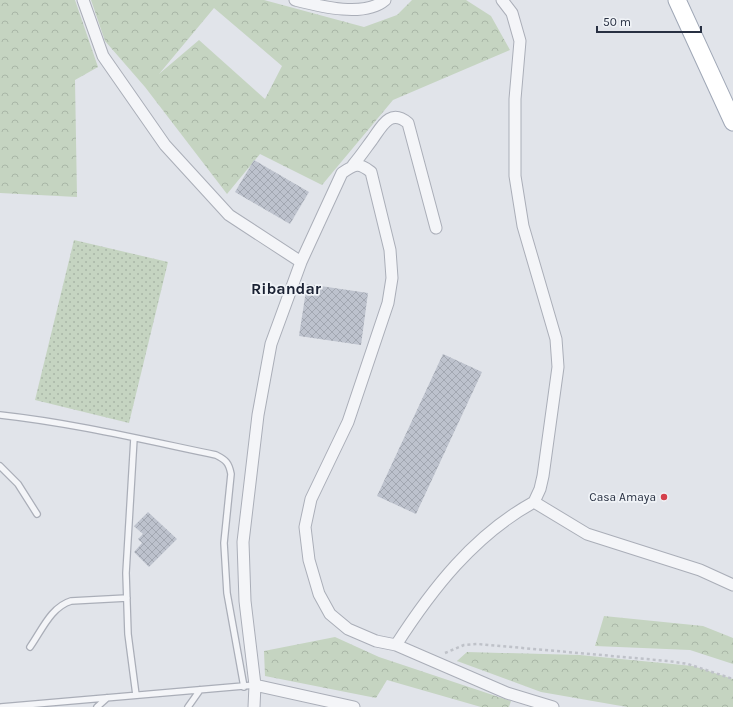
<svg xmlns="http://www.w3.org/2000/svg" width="733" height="707" viewBox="0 0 733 707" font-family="Karla,sans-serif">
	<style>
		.forest { fill: url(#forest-crowns); fill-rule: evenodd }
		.park { fill: url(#park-dots) }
		.building { fill: url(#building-cross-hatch) }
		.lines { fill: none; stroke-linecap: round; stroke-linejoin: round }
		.service-casing { stroke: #aaaeb8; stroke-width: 8 }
		.minor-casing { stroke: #aaaeb8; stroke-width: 13 }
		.primary-casing { stroke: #9fa7b6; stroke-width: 19 }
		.path { stroke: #bfc2c9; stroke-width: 2.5; stroke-dasharray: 3 3; stroke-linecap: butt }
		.service { stroke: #f4f5f8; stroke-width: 5.5 }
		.minor { stroke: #f4f5f8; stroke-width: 11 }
		.primary { stroke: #fff; stroke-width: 17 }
		.poi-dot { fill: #d4404c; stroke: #f0f3f7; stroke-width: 1.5 }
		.labels { text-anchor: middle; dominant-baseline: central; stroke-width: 3.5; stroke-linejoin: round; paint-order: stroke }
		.poi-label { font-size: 12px; fill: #283042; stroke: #f0f3f7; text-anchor: end }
		.district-label { font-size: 16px; font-weight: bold; fill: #1a2133; stroke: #f0f3f7 }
	</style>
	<defs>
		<pattern id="forest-crowns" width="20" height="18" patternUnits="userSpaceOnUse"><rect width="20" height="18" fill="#c5d4c1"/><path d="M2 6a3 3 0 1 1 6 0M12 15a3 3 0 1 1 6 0" fill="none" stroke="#a9b6a7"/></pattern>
		<pattern id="park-dots" width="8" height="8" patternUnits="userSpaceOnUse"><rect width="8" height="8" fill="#c5d4c1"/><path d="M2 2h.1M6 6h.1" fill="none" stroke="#a9b6a7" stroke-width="1.8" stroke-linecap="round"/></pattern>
		<pattern id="building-cross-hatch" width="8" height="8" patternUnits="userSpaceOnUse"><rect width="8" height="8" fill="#bdc2cd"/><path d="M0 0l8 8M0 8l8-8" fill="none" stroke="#a2a7b1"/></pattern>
	</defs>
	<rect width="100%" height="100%" fill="#e1e4ea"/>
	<path class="forest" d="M0,0H75L98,67L75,80L77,197L0,193Z
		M264,0L364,27L397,15L412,0H466L491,16L510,50L393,100L322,185L260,154L227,194L145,87L105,41L91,0ZM214,8L282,66L265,99L199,40L159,74Z
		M604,616L703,626L733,638V664L690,650L595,646Z
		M335,637L379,657L511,701L509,707H481L387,680L376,698L265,676L264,651Z
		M467,652L580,655L693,666L733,679V707H627L541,692L457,661Z"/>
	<path class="park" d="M74,240L168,262L129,423L35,400Z"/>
	<path class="building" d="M254,160L309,192L290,224L235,192Z
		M307,284L368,293L361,345L299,336Z
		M443,354L482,372L416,514L377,496Z
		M148,512L177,539L149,567L134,552L142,543L138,539L143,534L134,526Z"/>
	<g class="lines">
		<g class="service-casing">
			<path id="service" d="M0,415C73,423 144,440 216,455C226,460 229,463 231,474L224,543L227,593L244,687
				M134,438L126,573L128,634L136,695
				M0,466L18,484L37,514
				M30,647C42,630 51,607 71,601L127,598
				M1,707L255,685
				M97,707L107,698
				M188,707L200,690"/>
		</g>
		<g class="minor-casing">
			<path id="minor" d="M83,0L103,56L165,145L229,215L301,262
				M295,0C319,6 364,18 385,0
				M502,0L512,13L520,41L515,99V176L523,226L556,339L558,367L543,476L540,489L534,502
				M353,165C360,157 366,148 372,140C382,126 390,108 408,123L436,228
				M396,645L507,693L553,707
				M255,685L354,707
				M254,707L255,685L245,601L243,542L258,415L271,344L301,262L342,173C355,164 358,162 371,172L390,250L392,278L388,303L348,422L311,499L305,527L309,560L319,594L330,614L348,629L376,641L396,645C432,589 474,535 534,502L587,534L700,570L733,585"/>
		</g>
		<g class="primary-casing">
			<path id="primary" d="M677,0L733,122"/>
		</g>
		<path class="path" d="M445,653L464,645L478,644L668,661L688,664L733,679"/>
		<use href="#service" class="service"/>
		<use href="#minor" class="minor"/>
		<use href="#primary" class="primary"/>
	</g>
	<circle class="poi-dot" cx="664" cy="497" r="4"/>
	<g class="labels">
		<g class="poi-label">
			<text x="656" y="497">Casa Amaya</text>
		</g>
		<g class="district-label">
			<text x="286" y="288">Ribandar</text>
		</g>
	</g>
	<path d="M597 26v6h104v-6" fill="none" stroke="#283042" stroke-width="2"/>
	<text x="603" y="26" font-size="12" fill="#283042" stroke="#f0f3f7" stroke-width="3" paint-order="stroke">50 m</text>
</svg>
